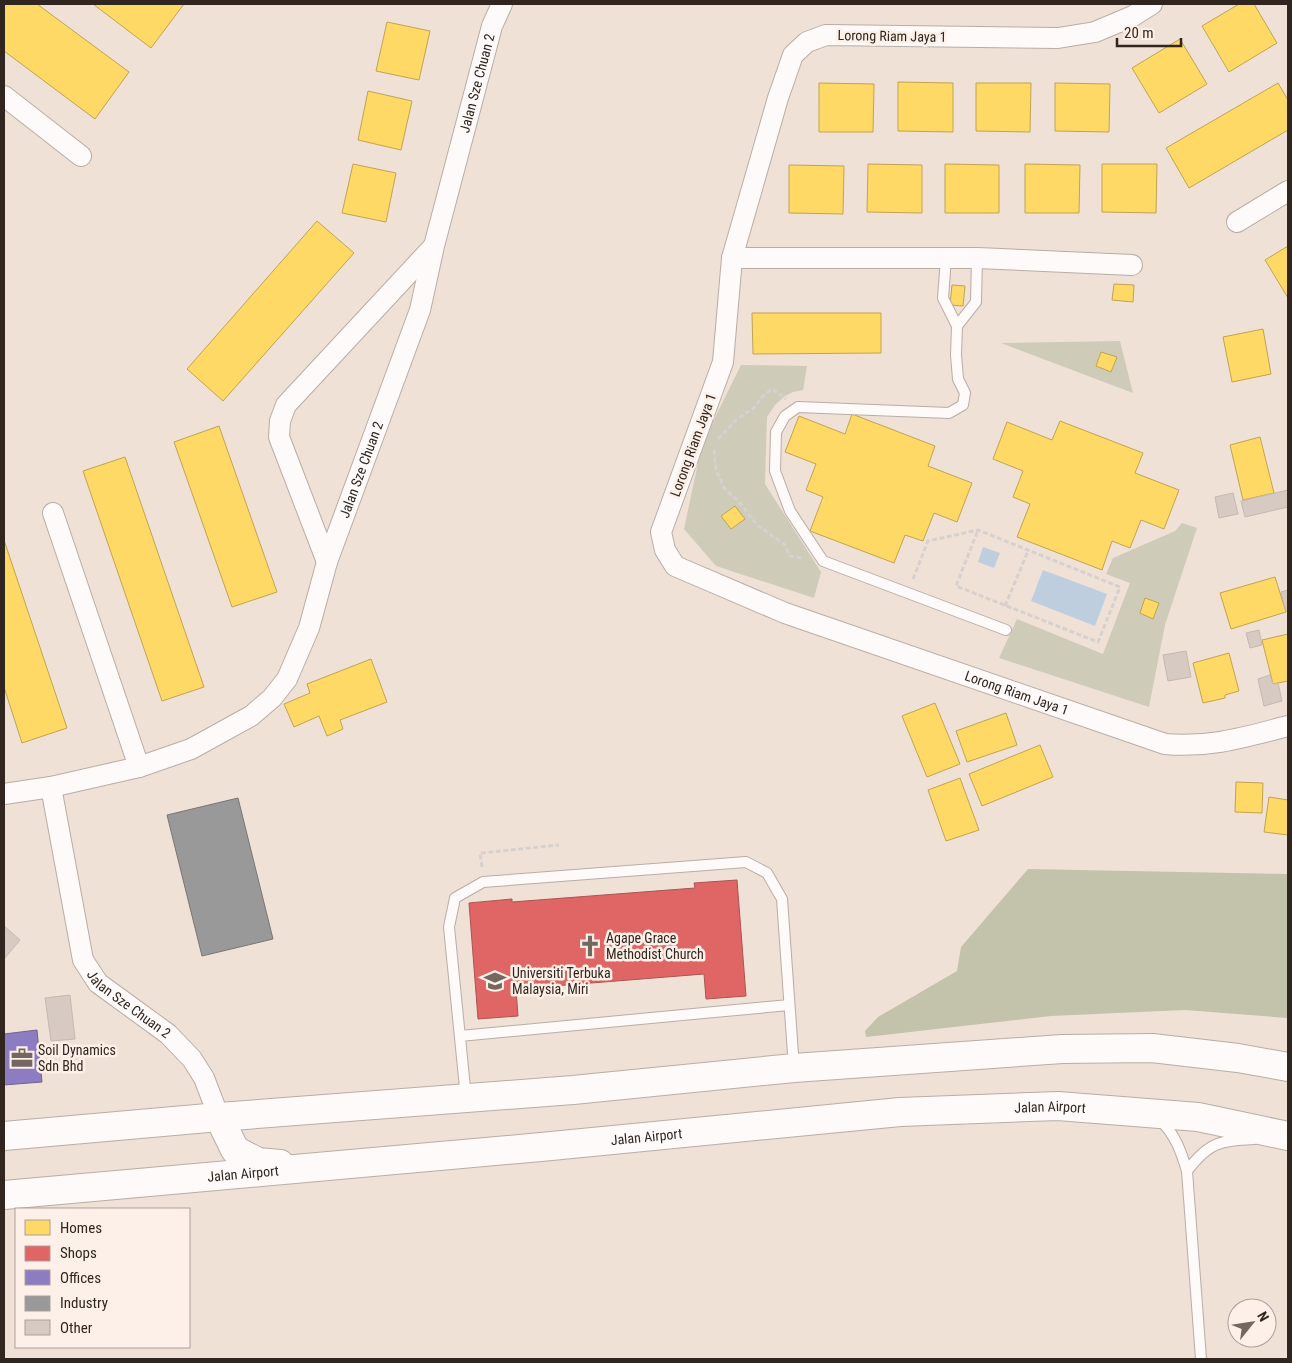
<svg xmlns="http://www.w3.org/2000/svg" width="1292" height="1363" viewBox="0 0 1292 1363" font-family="'Roboto Condensed',sans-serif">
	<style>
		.green { fill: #cecbb9 }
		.forest { fill: #c3c2aa }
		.water { fill: #becede }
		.homes { fill: #ffd966; stroke: #c1a351 }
		.shops { fill: #e06666; stroke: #ac5351 }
		.offices { fill: #8e7cc3; stroke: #726292 }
		.industry { fill: #999; stroke: #7a7674 }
		.building { fill: #d6cac2; stroke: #c5b8b0 }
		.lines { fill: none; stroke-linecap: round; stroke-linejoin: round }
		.service-casing { stroke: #b8ada5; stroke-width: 12 }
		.minor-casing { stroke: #b8ada5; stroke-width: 22 }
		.primary-casing { stroke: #b8ada5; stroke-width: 30 }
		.path { stroke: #d6d1ce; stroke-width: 3; stroke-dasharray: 5 2.5; stroke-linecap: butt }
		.service { stroke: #fdfaf9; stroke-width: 10 }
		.minor { stroke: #fdfaf9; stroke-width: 20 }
		.primary { stroke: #fdfaf9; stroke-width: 28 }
		.labels { text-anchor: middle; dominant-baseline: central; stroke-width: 5; stroke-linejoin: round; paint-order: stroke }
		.street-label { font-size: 14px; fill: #31261f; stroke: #fcf0e8 }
		.poi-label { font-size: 14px; fill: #31261f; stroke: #fcf0e8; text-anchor: start }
	</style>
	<rect width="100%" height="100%" fill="#f0e1d6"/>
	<path class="green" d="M1120,341L1133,393L1001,343Z
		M741,365L807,366L803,390L793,392L785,396L775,405L767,417L765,484L821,572L814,598L716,566L684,529L702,444Z
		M1182,523L1197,528L1165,625L1149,707L999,658L1017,619L1103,654L1130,583L1106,574L1113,558L1175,531Z"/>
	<path class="forest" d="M1028,869L1288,874V1013L1287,1018L1185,1010L1051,1016L866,1037L865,1031L878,1017L957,971L961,947Z"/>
	<path class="water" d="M983,547L1000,553L994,568L978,562Z
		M1043,570L1107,594L1095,626L1031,601Z"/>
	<path class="homes" d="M4,4H37L129,72L95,119L4,51Z
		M93,4H184L151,48Z
		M1239,4H1254L1277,43L1229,72L1202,26Z
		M387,22L430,31L419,80L376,71Z
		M1180,39L1207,84L1159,113L1132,68Z
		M898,82L953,83V132L898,131Z
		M819,83L874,84L873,132H819Z
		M976,83H1031L1030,132L976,131Z
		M1055,83L1110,84L1109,132L1055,131Z
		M1278,83L1288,100V130L1189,188L1166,148Z
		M368,91L412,101L401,150L358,140Z
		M353,164L396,173L386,222L342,213Z
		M868,164L922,165V213L867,212Z
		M945,164L999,165V213H945Z
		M1025,164L1080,165L1079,213H1025Z
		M1102,164H1157L1156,213L1102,212Z
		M789,165L844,166L843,214L789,213Z
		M317,221L354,253L223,401L187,369Z
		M1288,246V298L1265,260Z
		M1114,284L1134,285L1133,302L1112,300Z
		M952,285L965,286L963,306L950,305Z
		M752,313H881V353L753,354Z
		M1263,329L1271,374L1232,382L1223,337Z
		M1101,352L1117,357L1111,372L1096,366Z
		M852,414L935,446L928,466L972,483L957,522L934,513L923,541L905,535L894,563L810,531L823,497L806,490L816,464L785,452L799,416L845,434Z
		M1060,421L1143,453L1135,473L1179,490L1164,529L1141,520L1130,548L1112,541L1102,570L1017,537L1030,504L1013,497L1023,471L993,459L1007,422L1052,440Z
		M219,426L277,592L232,607L174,442Z
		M1260,437L1274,493L1243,500L1230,445Z
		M125,457L204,687L162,701L83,471Z
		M735,506L745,519L731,529L721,516Z
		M4,540L67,728L22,743L4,687Z
		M1275,577L1286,612L1231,629L1220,593Z
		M1145,598L1159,603L1153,619L1140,613Z
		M1288,634V681L1273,684L1262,640Z
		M1229,653L1239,691L1225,695V698L1203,703L1193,663Z
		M371,659L387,702L340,720L343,729L327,736L319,716L294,727L284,704L310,693L307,684Z
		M935,703L960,764L927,777L902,716Z
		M1006,713L1017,745L967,762L956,731Z
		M1040,745L1053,777L982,806L969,774Z
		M960,778L979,830L946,841L928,790Z
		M1236,782L1263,783L1262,813L1235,812Z
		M1269,797L1288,800V835L1264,832Z"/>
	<path class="shops" d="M737,880L746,996L706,999L704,974L516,989L518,1016L478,1019L469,903L512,899V902L695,888L694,883Z"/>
	<path class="offices" d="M37,1030L42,1082L4,1085V1034Z"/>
	<path class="industry" d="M238,798L273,939L202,956L167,815Z"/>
	<path class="building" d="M1288,490V507L1245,517L1241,501Z
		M1233,493L1238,514L1219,518L1215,497Z
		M1288,590V611H1286L1281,592Z
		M1259,630L1262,645L1250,648L1246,633Z
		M1186,651L1191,677L1168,681L1163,655Z
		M1270,675L1273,684L1278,683L1282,701L1264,706L1258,679Z
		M4,926L20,940L4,959Z
		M70,995L75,1039L51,1041L45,998Z"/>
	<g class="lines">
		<g class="service-casing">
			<path id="service" d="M946,258L943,298L957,326L956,355L958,379L965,393L963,405L949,413L798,407L785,416L776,432L775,471L790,511L823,561L1006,630
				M957,326L976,302L977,258
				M460,1036L789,1005
				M466,1098L449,927L455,898L483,882L746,862L767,873L782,899L794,1068
				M1159,1119C1175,1134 1181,1151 1187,1171L1201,1359
				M1187,1171C1209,1142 1219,1141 1254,1139"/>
		</g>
		<g class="minor-casing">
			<g id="minor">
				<path id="s1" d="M1152,4L1133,16L1095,32L1058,38L826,35L807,42L793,55L778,98L732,258L723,362L661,532L665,550L675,566L785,613L1165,744C1211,748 1245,737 1288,726"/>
				<path d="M4,96L81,156"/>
				<path d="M1237,222L1288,191"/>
				<path d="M732,258H977L1132,265"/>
				<path d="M53,513L139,767"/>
				<path d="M327,562L279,437L280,421L286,405L433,247"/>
				<path id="s2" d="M51,787L139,767L191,749L251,716L272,698L287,679L309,628L327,562L420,310L434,246L492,26L502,4"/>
				<path id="s3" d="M4,794L51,787L83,960L98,983L168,1034L192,1059L204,1078L219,1117"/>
			</g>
		</g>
		<g class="primary-casing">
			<g id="primary">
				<path d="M219,1117L235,1150L258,1162L280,1164"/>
				<path d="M4,1136L219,1117L573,1090L794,1068L1062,1049L1152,1048L1238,1058L1288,1067"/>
				<path id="s4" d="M4,1195L541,1147L900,1112L1058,1106L1198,1117L1288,1136"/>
			</g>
		</g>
		<path class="path" d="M718,439L736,420L755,407L762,397L772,389L786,399
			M714,450L716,470L725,489L739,502L758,526L784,544L790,556L802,558
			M913,579L928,541L978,530L1120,587L1098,642L956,586L978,530
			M1005,606L1028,551
			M482,867L480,853L559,845"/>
		<use href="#service" class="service"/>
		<use href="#minor" class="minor"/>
		<use href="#primary" class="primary"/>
	</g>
	<defs>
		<g id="church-bare" transform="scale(1.725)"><path d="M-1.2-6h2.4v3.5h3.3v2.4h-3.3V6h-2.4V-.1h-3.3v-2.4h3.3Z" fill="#74675f" stroke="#fcf0e8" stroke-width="2.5" paint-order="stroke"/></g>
		<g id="university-bare" transform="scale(1.725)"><path d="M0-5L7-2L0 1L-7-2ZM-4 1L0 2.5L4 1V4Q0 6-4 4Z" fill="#74675f" stroke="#fcf0e8" stroke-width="2.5" paint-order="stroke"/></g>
		<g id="office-bare" transform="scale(1.725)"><path d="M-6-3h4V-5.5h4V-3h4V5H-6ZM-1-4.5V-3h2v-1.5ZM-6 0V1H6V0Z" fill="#74675f" stroke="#fcf0e8" stroke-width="2.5" paint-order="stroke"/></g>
	</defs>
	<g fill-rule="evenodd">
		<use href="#church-bare" x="590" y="946"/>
		<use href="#university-bare" x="495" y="981"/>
		<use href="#office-bare" x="22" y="1058"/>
	</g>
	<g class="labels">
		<g class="street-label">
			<text transform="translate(892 36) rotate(1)">Lorong Riam Jaya 1</text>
			<text stroke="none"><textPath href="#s2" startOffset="892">Jalan Sze Chuan 2</textPath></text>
			<text transform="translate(693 445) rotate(-70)">Lorong Riam Jaya 1</text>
			<text stroke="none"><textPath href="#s2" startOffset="488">Jalan Sze Chuan 2</textPath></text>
			<text stroke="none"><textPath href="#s1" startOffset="1272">Lorong Riam Jaya 1</textPath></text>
			<text stroke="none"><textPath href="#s3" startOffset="288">Jalan Sze Chuan 2</textPath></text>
			<text stroke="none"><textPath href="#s4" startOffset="1050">Jalan Airport</textPath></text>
			<text stroke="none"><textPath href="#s4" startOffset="645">Jalan Airport</textPath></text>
			<text stroke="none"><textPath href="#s4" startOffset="240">Jalan Airport</textPath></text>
		</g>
		<g class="poi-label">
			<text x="606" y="938">Agape Grace<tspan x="606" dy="16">Methodist Church</tspan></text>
			<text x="512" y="973">Universiti Terbuka<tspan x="512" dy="16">Malaysia, Miri</tspan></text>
			<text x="38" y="1050">Soil Dynamics<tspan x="38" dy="16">Sdn Bhd</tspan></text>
		</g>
	</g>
	<rect width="1292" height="1363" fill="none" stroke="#31261f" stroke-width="10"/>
	<rect x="15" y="1208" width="175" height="140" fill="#fcf0e8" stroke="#ab9f98"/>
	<rect x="25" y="1220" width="25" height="15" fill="#ffd966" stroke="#ab9f98"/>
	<text x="60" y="1233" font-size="15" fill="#31261f">Homes</text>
	<rect x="25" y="1246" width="25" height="15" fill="#e06666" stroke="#ab9f98"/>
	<text x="60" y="1258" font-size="15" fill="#31261f">Shops</text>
	<rect x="25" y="1270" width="25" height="15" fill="#8e7cc3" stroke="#ab9f98"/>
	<text x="60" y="1283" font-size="15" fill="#31261f">Offices</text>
	<rect x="25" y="1296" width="25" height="15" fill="#999999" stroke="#ab9f98"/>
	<text x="60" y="1308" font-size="15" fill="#31261f">Industry</text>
	<rect x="25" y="1320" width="25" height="15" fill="#d6cac2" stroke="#ab9f98"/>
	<text x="60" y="1333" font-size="15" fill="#31261f">Other</text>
	<g transform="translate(1252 1323) rotate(60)"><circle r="24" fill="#fcf0e8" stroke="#ab9f98"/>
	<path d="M0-4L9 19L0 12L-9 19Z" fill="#74675f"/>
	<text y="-8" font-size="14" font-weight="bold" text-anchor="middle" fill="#31261f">N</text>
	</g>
	<path d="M1117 38v8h64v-8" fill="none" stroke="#31261f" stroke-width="2.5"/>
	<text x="1124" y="38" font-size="15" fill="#31261f" stroke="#fcf0e8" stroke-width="4" paint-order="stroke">20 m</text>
</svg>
